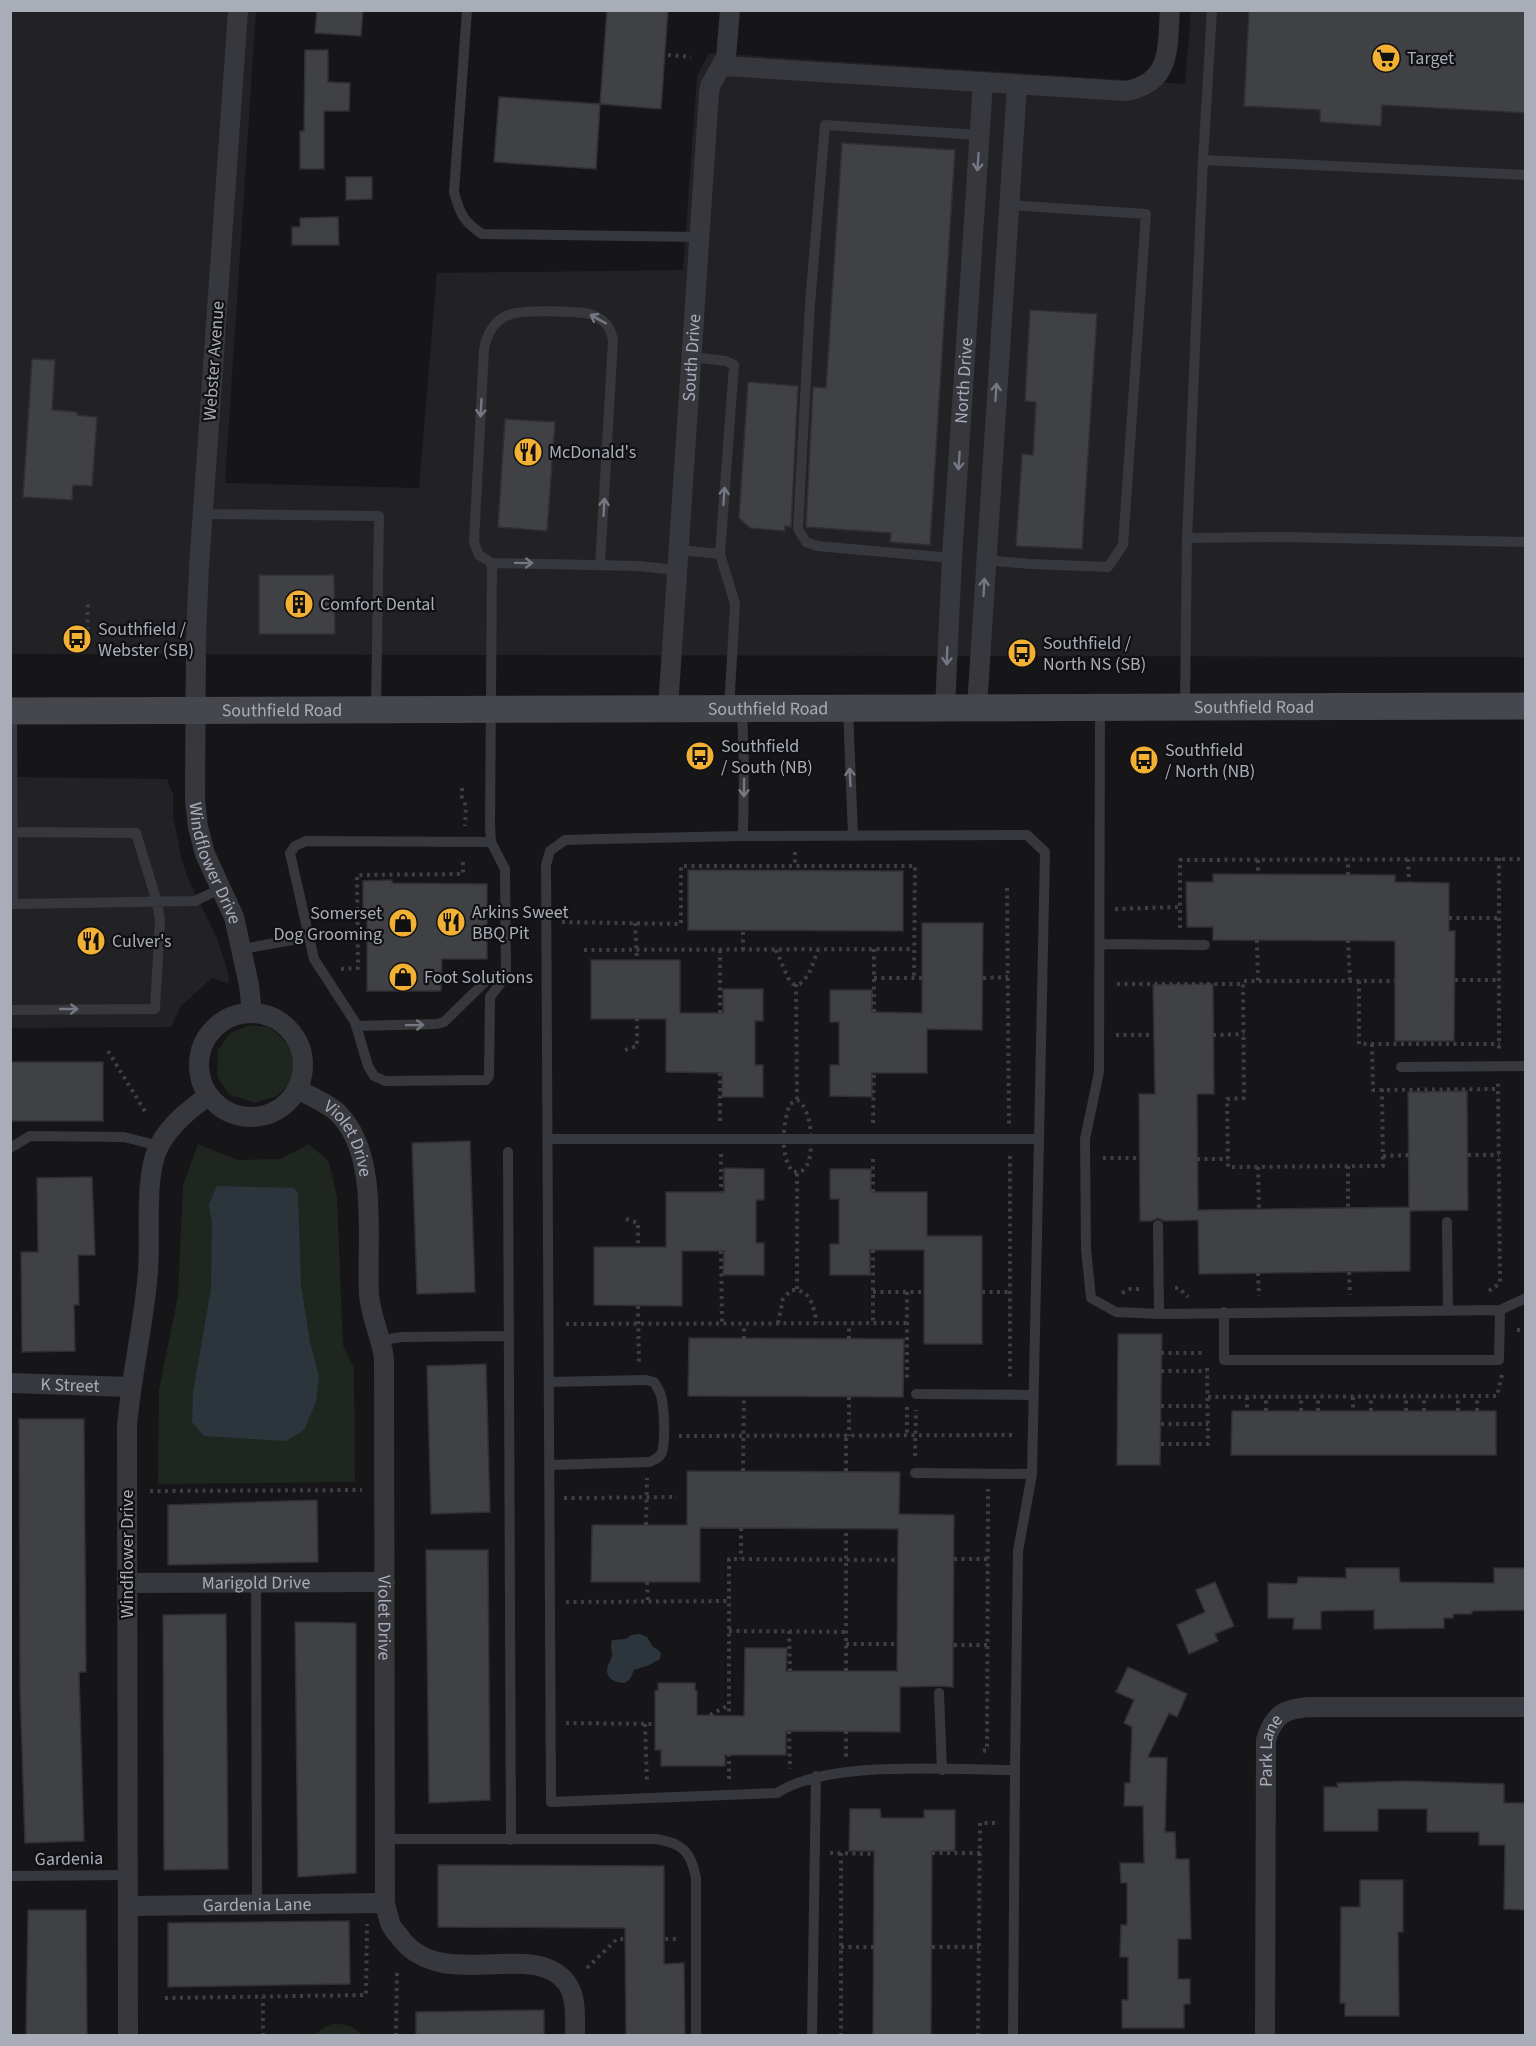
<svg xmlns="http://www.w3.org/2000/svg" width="1536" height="2046" viewBox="0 0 1536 2046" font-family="'Source Sans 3',sans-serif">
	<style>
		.built { fill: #222225 }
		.green { fill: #1e261f }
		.water { fill: #2c353c }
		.building { fill: #404145; stroke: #303034; stroke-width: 1.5 }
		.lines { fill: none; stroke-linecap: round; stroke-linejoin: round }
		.path { stroke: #3d3f44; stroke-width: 4; stroke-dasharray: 3 4.5; stroke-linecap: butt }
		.service { stroke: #37383d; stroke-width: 10 }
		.minor { stroke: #37383d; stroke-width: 20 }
		.secondary { stroke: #45474d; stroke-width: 27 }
		.oneway { stroke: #757881 }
		.labels { text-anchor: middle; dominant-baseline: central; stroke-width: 4.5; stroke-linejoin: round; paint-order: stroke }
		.poi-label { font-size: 18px; fill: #a8adb8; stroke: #111113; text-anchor: start }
		.street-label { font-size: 18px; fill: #a8adb8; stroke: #111113 }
	</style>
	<rect width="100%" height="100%" fill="#161618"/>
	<path class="built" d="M11,11H256L225,483L419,488L437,273L683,270L697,76L709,53L1185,84L1191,11H1525V657L11,654Z
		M11,777L167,779L173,794V816L182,861L188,879L217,938L228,972L229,984L212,978L181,1006L171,1027L11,1028Z"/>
	<path class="green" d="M250,1025L269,1027L280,1036L291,1048L294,1068L290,1083L277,1096L255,1103L229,1094L217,1077L218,1050L230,1033Z
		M198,1144L237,1160L280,1159L309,1144L329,1162L337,1198L343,1345L354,1368L355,1482L158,1484L159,1389L178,1296L183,1185Z
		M332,2024C344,2024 354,2025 361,2035H315L323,2028Z"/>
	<path class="water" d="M217,1186L294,1188L298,1194L301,1285L310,1342L319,1377L316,1402L304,1430L286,1441L204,1436L192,1422L193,1392L211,1289L212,1224L209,1204Z
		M640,1634L647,1637L653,1647L657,1649L661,1653L660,1659L649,1665L634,1670L630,1679L625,1683C617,1683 607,1680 607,1670C607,1665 612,1660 612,1655C612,1649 610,1647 612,1640L626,1639L631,1635Z"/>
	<path class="building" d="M317,10H363L361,36L315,33Z
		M607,10H668L661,109L600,104Z
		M1249,10H1526V113L1382,105L1381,126L1320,122V110L1244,106Z
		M305,50H328V82L350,83L349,111H324V169H300V131H304Z
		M499,97L600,104L596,169L494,162Z
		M842,143L955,150L930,545L890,542L891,533L806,527L813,387L826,388Z
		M346,177H372V199L346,200Z
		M338,217L339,245H292V227H300V218Z
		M1030,310L1097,314L1082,549L1016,546L1022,454L1033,455L1036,402L1025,401Z
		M32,359L55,360L52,410L77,412V415L97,417L92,486L73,485L72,500L23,497Z
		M748,382L798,386L791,527L785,526V531L750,528L739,518Z
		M505,419L555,422L547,531L498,527Z
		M259,575H334L335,634H259Z
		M688,870L903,871V931L688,930Z
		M1213,874L1395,875V882L1449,883V931H1455L1454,1041H1395V941L1213,940V927H1187L1186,882H1213Z
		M392,880V883L487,884V959H442L441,991H367V915H363V881Z
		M922,923H983L982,1030L927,1029V1073H872V1097L830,1096V1065H839V1022H830V990H872V1012L922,1013Z
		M591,960H680V1013H723V989H763V1021H755V1065H763V1097H722V1073L666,1072V1019H591Z
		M1213,984L1214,1094H1197L1198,1210L1409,1207L1408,1092L1467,1091L1468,1210L1410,1211V1271L1199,1274L1198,1220L1164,1221L1158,1218L1152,1221H1140L1139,1094H1155L1153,985Z
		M10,1062H103V1121H10Z
		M470,1141L475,1292L417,1294L412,1143Z
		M724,1168L764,1169V1200H756V1243H764V1275H723L724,1251H682V1306L594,1305V1247H666V1192H724Z
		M830,1169H871V1192H927V1236H982V1344H924V1250H870V1275H830V1244H839V1199H830Z
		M92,1177L95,1255H78L79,1305H74L75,1351L22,1352L21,1252H38L37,1178Z
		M1118,1334H1162L1160,1465H1117Z
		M689,1338L904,1339L903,1397L688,1396Z
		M486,1364L490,1512L431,1514L427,1366Z
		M1232,1411H1496V1455H1231Z
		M19,1419H84L86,1672H79L84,1841L25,1843L20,1690Z
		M687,1471L900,1472L899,1514L954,1515L953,1687L939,1686L900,1687V1732L786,1731V1755H725V1766H661V1750H655V1691L658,1690V1683H695V1690L697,1691V1715L744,1716L745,1648H787L786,1671H897L898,1529L700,1528V1582H591L592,1525H687Z
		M317,1500L318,1562L168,1565V1505Z
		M426,1550H488L490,1800L429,1803Z
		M1346,1568H1399L1400,1582L1494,1583V1568H1526V1610L1472,1611V1614H1453V1618H1444V1628L1374,1629V1610L1321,1611V1629H1293L1294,1618H1268V1583L1297,1584L1298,1577L1346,1578Z
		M1215,1582L1234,1626L1215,1634L1218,1641L1189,1654L1177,1625L1205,1612L1196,1590Z
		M226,1614L228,1869L164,1870L163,1615Z
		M295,1622L356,1623V1873L298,1877Z
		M1128,1667L1187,1694L1177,1717L1169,1713L1148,1757L1167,1758L1165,1832H1175L1176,1859H1189L1191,1939H1178V1979H1190V2004H1184V2028H1122V2000H1128V1957H1120L1121,1925H1127V1883H1121L1120,1863H1144L1143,1806H1124L1125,1783H1130L1132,1727L1124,1723L1134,1700L1116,1692Z
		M1406,1781L1504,1784V1803H1526V1910L1504,1909L1505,1845H1479V1832H1427V1809H1378V1831H1324V1787H1338L1337,1783Z
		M850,1809H880L881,1818H924V1810H955V1851H932L931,2036H873L874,1851H849Z
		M438,1865L664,1866V1964L684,1963L685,2036H626L625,1928L438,1927Z
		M1360,1880H1403V1932H1398L1399,2016H1345V2003H1340L1341,1907H1360Z
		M28,1910H86L87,2036H26Z
		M349,1921L350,1984L168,1987V1923Z
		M544,2010V2036H416V2012Z"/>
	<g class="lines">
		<path class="path" d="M668,55L691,57
			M69,642H87L88,600
			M462,788V797L466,806L465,826
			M795,852V866
			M1499,858V1051
			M1408,859L1409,882
			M1258,860V874
			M1348,875V859
			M1007,888L1009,1124
			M1115,909L1180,907
			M1449,918H1499
			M562,922L681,924V866H915L914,978
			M635,923L637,960
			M1180,928V860L1526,859
			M1257,940L1258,981
			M1348,940L1350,981
			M874,949V1012
			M584,950L914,949
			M720,950V1013
			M743,950V930
			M776,950L788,978L793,984H800L809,974L818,950
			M341,969L358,968L357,875L463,874V858
			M874,978H922
			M983,978L1008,977
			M1455,980H1499
			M1359,981V1044H1500
			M796,984L797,1100
			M1117,984H1243
			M1116,1035H1154
			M1213,1035L1244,1034
			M1372,1044L1373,1090L1498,1089
			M625,1050L637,1046V1019
			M108,1051L146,1113
			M720,1073V1122
			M1382,1089L1383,1166L1228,1167L1227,1099L1244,1098L1243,981H1395
			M797,1100C813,1107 816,1161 803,1170C800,1172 797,1172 793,1172C779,1156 783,1122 790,1104Z
			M873,1123L874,1073
			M721,1154V1192
			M1468,1155H1499
			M1010,1156V1379
			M1383,1156L1409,1155
			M1103,1158H1140
			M1197,1159H1228
			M1348,1166V1208
			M1258,1167L1259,1209
			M873,1192V1155
			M626,1219L638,1223V1247
			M873,1250V1323
			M721,1251L722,1324
			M1349,1272L1350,1295
			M1258,1273L1259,1296
			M1175,1288H1179L1188,1297
			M797,1289V1172
			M1489,1291L1500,1283L1498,1083
			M873,1292H924
			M907,1292V1381
			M982,1292H1010
			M1122,1293L1130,1289H1143
			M638,1306L639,1365
			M778,1323L783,1299L791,1290C812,1289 813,1307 817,1323
			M566,1324L907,1323
			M1517,1330H1526
			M744,1339V1324
			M849,1339V1324
			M1161,1353H1206
			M1161,1371H1207
			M849,1397V1436
			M1208,1397L1497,1396L1502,1375
			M1247,1397V1411
			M1353,1397V1411
			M1161,1406H1208
			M907,1407V1436
			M1266,1411V1397
			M1301,1411V1397
			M1318,1411V1397
			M1371,1411V1397
			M1406,1411V1396
			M1424,1411V1396
			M1458,1411V1396
			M1477,1411V1396
			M1161,1424H1208
			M679,1436L1016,1435
			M1161,1444H1208L1207,1367
			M915,1456L916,1410
			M743,1471L744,1396
			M846,1471V1436
			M150,1491L362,1490
			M564,1498L677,1497
			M646,1525L647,1478
			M741,1528V1559
			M954,1559H988
			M647,1582L648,1602
			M566,1602L729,1601
			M729,1631L846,1632
			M789,1631L790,1671
			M846,1644H897
			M954,1645H987
			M846,1671V1529
			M710,1715L729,1705
			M566,1723L655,1724
			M645,1724L647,1782
			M789,1731L790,1769
			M846,1731V1758
			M983,1751L987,1750L988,1489
			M729,1779V1559L898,1560
			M830,1853L874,1854
			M932,1853H980
			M841,1947H874
			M932,1947H979
			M587,1968L617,1939H680
			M165,1998L366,1995L367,1924
			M263,2036V1997
			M396,2036L397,1971
			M841,2036V1853
			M978,2036L980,1823H999"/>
		<path class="service" d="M467,10L454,192C460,214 463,221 482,234L699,237
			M1203,160L1212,10
			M691,357L726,361L734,365L720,554L735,604L729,709
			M203,514L379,516L376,708
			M1187,538L1284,537L1526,542
			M679,550L720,554
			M952,558L817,546L806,542L798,529L810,304L825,125L980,135
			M985,560L1030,564L1108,567L1123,545L1146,214L1008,205
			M600,565L613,340C611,332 609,325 602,320C599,318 594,315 590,314C574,311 519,309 506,316C493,322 486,336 484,350L474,542L479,555L492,563L638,566L677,570
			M1185,705L1187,538L1203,160L1526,175
			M1100,707L1099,1072L1085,1139L1086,1249L1091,1298L1116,1312L1159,1314L1500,1310L1526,1298
			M848,708L853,836
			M742,710L744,767L743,836
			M12,711L13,904L195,901L222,888
			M1027,835L1045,852L1032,1474L1018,1551L1015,1770C952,1770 829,1759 777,1793L551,1802L546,865L550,851L565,840L601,839L743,836Z
			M491,842L306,841L295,846L290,853L314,959L355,1022L368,1066L374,1076L385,1081L486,1080L489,1076L490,997L500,984L506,972L505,869L491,842L490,825L492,563
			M1099,944L1205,945
			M242,949L309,937
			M10,1010L155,1009L160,920L157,902L136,833L13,832
			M356,1026L437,1024L444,1022L488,979L506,972
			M1401,1067L1526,1066
			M548,1139H1039
			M10,1148L30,1136L124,1137L159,1146
			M508,1152L511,1840
			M1447,1222L1448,1309
			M1158,1225L1159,1314
			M1224,1312V1360H1499L1500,1310
			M382,1340L402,1337L508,1336
			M549,1382L646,1380L654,1382C658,1388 661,1393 662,1400C664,1410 666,1446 661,1454C658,1459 654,1460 649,1462L549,1465
			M916,1394L1033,1395
			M915,1473L1032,1474
			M256,1581L257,1906
			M939,1693L942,1770
			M385,1839H656C683,1843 691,1852 696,1878V2036
			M10,1876L128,1875
			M812,2036L816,1776
			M1013,2036L1015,1770"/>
		<g class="minor">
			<path id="s1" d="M238,10L199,567L196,639L195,799L198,827L205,854L234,917L249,985L252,1013"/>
			<path d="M722,66L1126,91C1172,82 1167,49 1170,10"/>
			<path id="s2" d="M945,708L952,558L983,82"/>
			<path d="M977,708L1017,85"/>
			<path id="s3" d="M668,709L709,93L710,86L726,57L730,10"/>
			<circle cx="251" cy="1065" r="52"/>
			<path id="s4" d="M298,1090C311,1096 327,1103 338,1113C380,1155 366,1240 369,1295C371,1317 381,1337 384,1358L385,1903C387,1910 388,1918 391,1925C393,1930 399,1935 402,1940C445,1992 531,1939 566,1982C577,1996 575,2018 575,2036"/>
			<path id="s5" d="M10,1383L130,1387"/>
			<path id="s6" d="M128,1583L385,1582"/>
			<path id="s7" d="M129,1906L385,1903"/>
			<path d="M128,2036L127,1427C131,1375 144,1324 148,1272C151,1237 143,1175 160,1144C171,1124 190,1109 208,1096"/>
			<path id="s8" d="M1265,2036L1266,1740C1274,1713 1286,1708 1313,1707H1526"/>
		</g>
		<path class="secondary" id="s9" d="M10,711L1526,706"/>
	</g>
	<defs><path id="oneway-shaft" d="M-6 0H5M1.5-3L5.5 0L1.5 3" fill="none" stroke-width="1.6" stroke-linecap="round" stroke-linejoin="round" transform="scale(1.5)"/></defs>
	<g class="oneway">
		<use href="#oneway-shaft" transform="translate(978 162) rotate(94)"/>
		<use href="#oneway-shaft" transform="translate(598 319) rotate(-151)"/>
		<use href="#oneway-shaft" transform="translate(996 392) rotate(-86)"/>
		<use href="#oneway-shaft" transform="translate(481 408) rotate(93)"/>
		<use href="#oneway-shaft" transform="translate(959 461) rotate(94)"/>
		<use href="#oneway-shaft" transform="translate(724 496) rotate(-86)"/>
		<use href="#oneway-shaft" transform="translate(604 507) rotate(-87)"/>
		<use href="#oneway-shaft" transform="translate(524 563) rotate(1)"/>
		<use href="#oneway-shaft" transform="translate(984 587) rotate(-87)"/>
		<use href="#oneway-shaft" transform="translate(947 656) rotate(92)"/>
		<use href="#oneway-shaft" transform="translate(850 777) rotate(-93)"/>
		<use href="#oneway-shaft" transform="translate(744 788) rotate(91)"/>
		<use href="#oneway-shaft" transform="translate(69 1009)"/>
		<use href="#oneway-shaft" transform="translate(415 1025) rotate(-1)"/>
	</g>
	<defs>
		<g id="supermarket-disc" transform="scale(1.5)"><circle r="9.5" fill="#f2b134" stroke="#111113"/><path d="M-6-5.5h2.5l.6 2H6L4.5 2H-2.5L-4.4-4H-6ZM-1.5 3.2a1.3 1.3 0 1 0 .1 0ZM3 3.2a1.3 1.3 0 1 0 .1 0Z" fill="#111"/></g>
		<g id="restaurant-disc" transform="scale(1.5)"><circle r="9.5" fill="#f2b134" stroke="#111113"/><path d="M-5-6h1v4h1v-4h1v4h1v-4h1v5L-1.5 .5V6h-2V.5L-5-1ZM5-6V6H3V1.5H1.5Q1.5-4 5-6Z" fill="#111"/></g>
		<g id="building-disc" transform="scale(1.5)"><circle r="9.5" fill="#f2b134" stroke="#111113"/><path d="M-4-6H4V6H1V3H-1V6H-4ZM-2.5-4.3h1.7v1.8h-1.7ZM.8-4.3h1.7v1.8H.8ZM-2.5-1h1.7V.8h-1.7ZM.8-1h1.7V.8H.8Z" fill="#111"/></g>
		<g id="bus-disc" transform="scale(1.5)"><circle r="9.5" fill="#f2b134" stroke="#111113"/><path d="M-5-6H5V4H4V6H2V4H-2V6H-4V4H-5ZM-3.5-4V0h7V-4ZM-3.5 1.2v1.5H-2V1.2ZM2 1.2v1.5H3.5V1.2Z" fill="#111"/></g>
		<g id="shop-disc" transform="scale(1.5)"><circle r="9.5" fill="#f2b134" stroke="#111113"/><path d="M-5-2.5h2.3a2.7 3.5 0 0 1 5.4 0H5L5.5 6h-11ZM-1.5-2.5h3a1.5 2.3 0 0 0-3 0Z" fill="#111"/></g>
	</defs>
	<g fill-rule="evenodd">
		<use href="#supermarket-disc" x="1386" y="58"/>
		<use href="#restaurant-disc" x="528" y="452"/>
		<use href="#building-disc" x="299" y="604"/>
		<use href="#bus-disc" x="77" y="639"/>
		<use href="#bus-disc" x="1022" y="653"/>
		<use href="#bus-disc" x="700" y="756"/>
		<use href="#bus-disc" x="1144" y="760"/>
		<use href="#restaurant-disc" x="451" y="922"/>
		<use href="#shop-disc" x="403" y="923"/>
		<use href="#restaurant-disc" x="91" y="941"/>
		<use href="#shop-disc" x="403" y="977"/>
	</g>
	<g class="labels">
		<g class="poi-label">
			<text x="1407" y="58">Target</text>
			<text x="549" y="452">McDonald's</text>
			<text x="320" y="604">Comfort Dental</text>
			<text x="98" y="629">Southfield /<tspan x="98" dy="21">Webster (SB)</tspan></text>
			<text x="1043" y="643">Southfield /<tspan x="1043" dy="21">North NS (SB)</tspan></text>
			<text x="721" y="746">Southfield<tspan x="721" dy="21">/ South (NB)</tspan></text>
			<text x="1165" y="750">Southfield<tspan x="1165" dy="21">/ North (NB)</tspan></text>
			<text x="472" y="912">Arkins Sweet<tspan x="472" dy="21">BBQ Pit</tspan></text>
			<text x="382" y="913" text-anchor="end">Somerset<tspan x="382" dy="21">Dog Grooming</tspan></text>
			<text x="112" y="941">Culver's</text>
			<text x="424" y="977">Foot Solutions</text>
		</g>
		<g class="street-label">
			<text stroke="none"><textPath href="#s3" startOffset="352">South Drive</textPath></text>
			<text transform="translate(214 361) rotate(-86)">Webster Avenue</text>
			<text stroke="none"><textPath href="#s2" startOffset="328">North Drive</textPath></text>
			<text stroke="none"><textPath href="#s9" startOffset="1244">Southfield Road</textPath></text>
			<text stroke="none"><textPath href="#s9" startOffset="758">Southfield Road</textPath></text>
			<text stroke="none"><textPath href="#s9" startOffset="272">Southfield Road</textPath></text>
			<text stroke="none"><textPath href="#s1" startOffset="858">Windflower Drive</textPath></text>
			<text stroke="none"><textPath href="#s4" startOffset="74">Violet Drive</textPath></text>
			<text stroke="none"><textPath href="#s5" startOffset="60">K Street</textPath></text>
			<text transform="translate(127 1554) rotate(-90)">Windflower Drive</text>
			<text stroke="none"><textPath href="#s6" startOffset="128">Marigold Drive</textPath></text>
			<text stroke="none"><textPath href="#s4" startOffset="560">Violet Drive</textPath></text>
			<text stroke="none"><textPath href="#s8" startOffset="286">Park Lane</textPath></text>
			<text transform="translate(69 1859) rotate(-1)">Gardenia</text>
			<text stroke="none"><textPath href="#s7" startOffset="128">Gardenia Lane</textPath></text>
		</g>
	</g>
	<rect width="1536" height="2046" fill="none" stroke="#a8adb8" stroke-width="24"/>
</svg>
